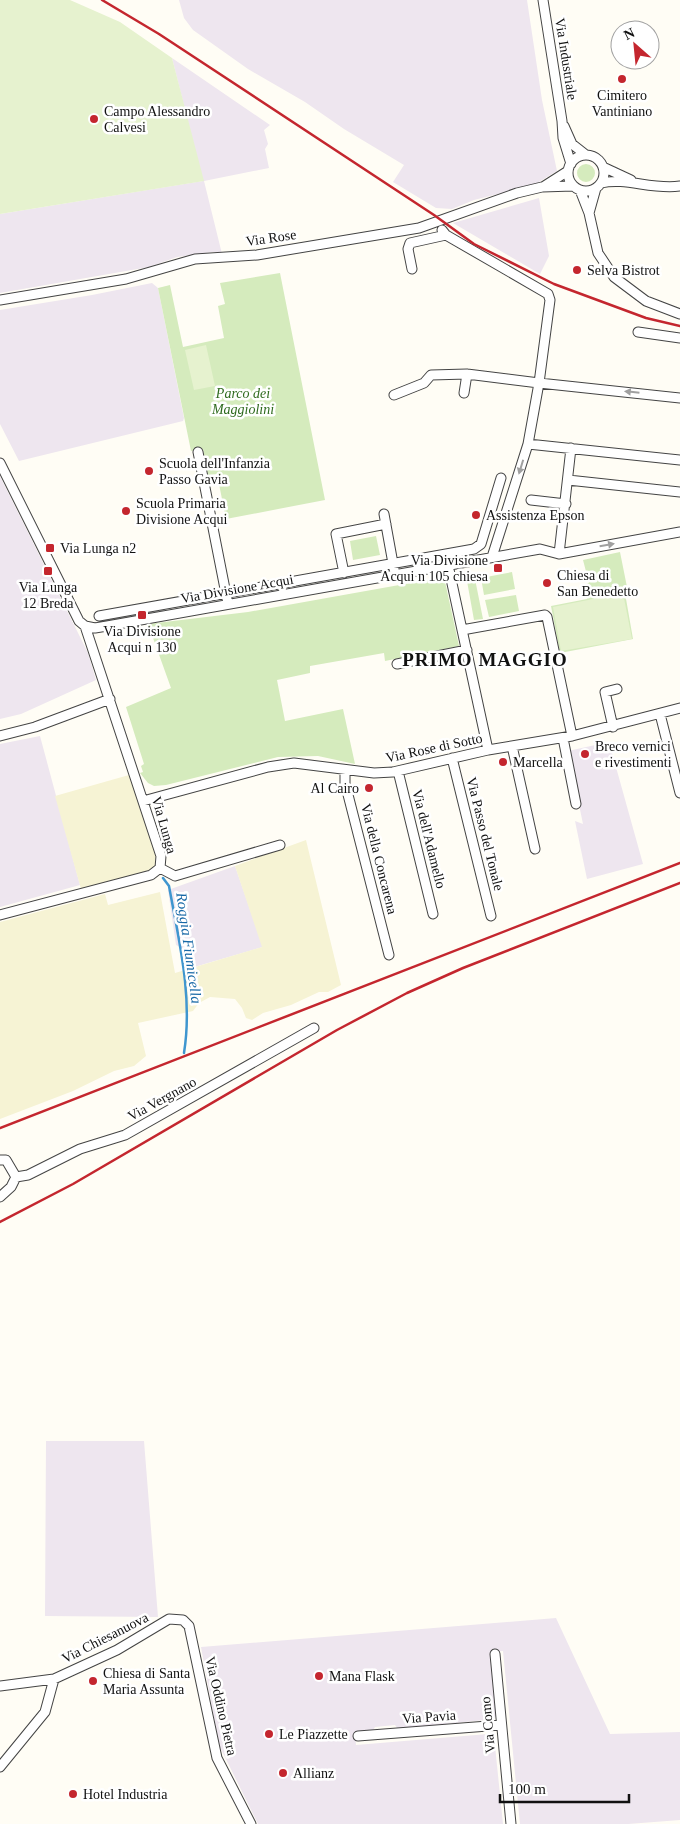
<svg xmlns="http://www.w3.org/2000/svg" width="680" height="1824" viewBox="0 0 680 1824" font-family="'Times New Roman',serif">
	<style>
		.industrial { fill: #eee6ef }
		.farmland { fill: #f6f3d4 }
		.green { fill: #d5ebbd }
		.pitch { fill: #e6f2cf }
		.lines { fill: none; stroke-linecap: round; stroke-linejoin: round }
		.stream { stroke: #3f96cf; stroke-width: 2.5 }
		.street-casing { stroke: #444; stroke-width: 11 }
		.street { stroke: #fff; stroke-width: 9 }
		.rail { stroke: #c4262e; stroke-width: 2.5 }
		.oneway { fill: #a0a0a0 }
		.poi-dot { fill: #c4262e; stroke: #fff; stroke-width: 2 }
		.labels { text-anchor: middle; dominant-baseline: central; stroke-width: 5; stroke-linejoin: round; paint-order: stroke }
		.street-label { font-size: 14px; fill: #111; stroke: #fff }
		.poi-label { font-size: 14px; fill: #111; stroke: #fff; text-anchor: start }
		.park-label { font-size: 14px; font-style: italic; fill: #2f6b1f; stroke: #fff }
		.water-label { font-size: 15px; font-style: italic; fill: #1768a6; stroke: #fff }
		.district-label { font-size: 19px; font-weight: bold; letter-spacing: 1px; fill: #111; stroke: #fff }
	</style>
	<rect width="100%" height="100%" fill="#fffdf5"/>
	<path class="industrial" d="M179,0H527L542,100L557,171L534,185L474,200L452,209L436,208L393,182L404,165L344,129L305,102L248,69L193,30L184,18Z
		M172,58L270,125L264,130L268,144L265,149L269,168L204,181L222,254L213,252L177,257L149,267L0,293V214L203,181Z
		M539,198L549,256L540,274L453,223Z
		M152,283L158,288L184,418L183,421L19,461L0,424V310L92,295Z
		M0,476L88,653L96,680L21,714L0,719Z
		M40,736L80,885L0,907V744Z
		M609,742L643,864L587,879L575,821L583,824L568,751Z
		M235,866L263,947L184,970L180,947L176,945L168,890Z
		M46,1441H144L158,1617L45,1616Z
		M556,1618L610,1734L680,1732V1820L628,1824H520L503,1651L490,1652L496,1716L494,1719L398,1729L395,1725L375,1727L372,1732L355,1733L356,1745L488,1734L494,1736L503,1824H258L219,1745L201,1647Z"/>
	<path class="farmland" d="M129,775L156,856L155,866L151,870L81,889L55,796Z
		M306,840L341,985L328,992H319L291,1005L263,1013L252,1020L246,1018L242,1008L235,999L210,997L199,1003L193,1011L138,1023L146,1056L134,1066L114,1071L73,1091L0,1119V922L105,894L108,905L160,892L175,973L262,947L235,866Z"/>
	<path class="green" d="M577 173a9 9 0 1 1 18 0a9 9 0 1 1-18 0Z
		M280,273L325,500L226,519L217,474L208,476L203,449L191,451L158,288L170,285L183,347L224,338L218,306L225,304L220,283Z
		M376,536L380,555L353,560L350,541Z
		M620,552L628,592L625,593L633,639L560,653L551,606L587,599L584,585L589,583L583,560Z
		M512,572L515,589L484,595L481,578Z
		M444,577L459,646L385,661L384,653L310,666V673L277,680L285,721L343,709L355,764L318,756L278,757L166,785L154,786L148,783L140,773L143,772L141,766L144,764L126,707L171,688L148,624L248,612Z
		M475,579L483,619L474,620L467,581Z
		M516,595L519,611L489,617L485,600Z"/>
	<path class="pitch" d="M0,0H70L120,22L172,58L204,181L0,214Z
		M206,345L215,386L194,390L185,350Z
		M623,593L632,639L561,651L553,607Z"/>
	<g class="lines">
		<path class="stream" d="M163,878L169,886C179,941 193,997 184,1053"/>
		<g class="street-casing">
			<path id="street" d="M543,0L562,121L563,138L571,164
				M564,126L572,144L586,155
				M568 173a18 18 0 1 1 36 0a18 18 0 1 1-36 0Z
				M603,167L631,180
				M601,183C626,177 651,190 680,186
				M543,187L568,171
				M580,190L589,213L598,253L614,277L646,301L680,314
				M589,213L596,188
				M412,269L408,249L410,243L446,235
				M0,300L126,279L195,259L257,255L419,228L517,193L542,187L573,186
				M638,332L680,338
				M464,393L467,374
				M394,395L424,383L431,375L467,374L539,383L550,300L548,294L446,235L442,230
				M528,444L680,460
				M198,452L227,599
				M0,463L79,621L85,626L161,856L160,868
				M568,480L680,492
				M531,500L566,504
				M384,514L394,569
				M559,554L571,448
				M492,557L528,444L539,383L680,398
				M448,565L488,750
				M344,573L336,534L386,524
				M99,616L474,549L481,544L501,478
				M85,626L95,628L107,626L540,549L559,554L680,532
				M462,630L545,615L547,617L572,736
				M397,664L467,650
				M660,714L680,793
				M613,727L605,692L617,689
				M0,736L35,727L110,699
				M563,738L576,804
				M512,746L535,849
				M452,758L491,916
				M345,770V783L389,955
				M398,771L433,914
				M143,801L268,767L294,763L374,773L393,772L488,750L572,736L680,708
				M160,868L175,876L280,845
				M0,915L151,875L160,868
				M0,1160H6L16,1177L11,1187L0,1197
				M16,1177L28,1175L80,1149L125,1135L314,1028
				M495,1654L511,1824
				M0,1686L54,1679
				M358,1736L501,1725
				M0,1767L45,1712L54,1679L117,1650L169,1619L183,1620L189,1626L217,1758L251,1824"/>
		</g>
		<use href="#street" class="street"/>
		<path class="rail" d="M102,0L159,34L434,215L474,244L554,284L646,318L680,326
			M0,1128L680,863
			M0,1222L73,1184L337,1030L407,993L463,968L680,883"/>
	</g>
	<defs><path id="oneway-solid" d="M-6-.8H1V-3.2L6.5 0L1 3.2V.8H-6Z" transform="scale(1.25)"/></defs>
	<g class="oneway">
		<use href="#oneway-solid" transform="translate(632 392) rotate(-174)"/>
		<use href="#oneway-solid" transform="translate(521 467) rotate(107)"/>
		<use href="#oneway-solid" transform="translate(607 545) rotate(-10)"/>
	</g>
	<g class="poi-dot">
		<circle cx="622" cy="79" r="5"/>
		<circle cx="94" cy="119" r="5"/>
		<circle cx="577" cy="270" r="5"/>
		<circle cx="149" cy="471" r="5"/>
		<circle cx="126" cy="511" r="5"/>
		<circle cx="476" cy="515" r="5"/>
		<rect x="45" y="543" width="10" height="10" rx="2.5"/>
		<rect x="493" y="563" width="10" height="10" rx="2.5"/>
		<rect x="43" y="566" width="10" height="10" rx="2.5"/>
		<circle cx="547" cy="583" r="5"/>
		<rect x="137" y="610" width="10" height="10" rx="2.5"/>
		<circle cx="585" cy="754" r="5"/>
		<circle cx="503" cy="762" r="5"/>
		<circle cx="369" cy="788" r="5"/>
		<circle cx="319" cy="1676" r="5"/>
		<circle cx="93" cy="1681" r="5"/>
		<circle cx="269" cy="1734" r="5"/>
		<circle cx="283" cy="1773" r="5"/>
		<circle cx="73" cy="1794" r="5"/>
	</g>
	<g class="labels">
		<g class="street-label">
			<text transform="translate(566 59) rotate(81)">Via Industriale</text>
			<text transform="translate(271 238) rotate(-8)">Via Rose</text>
			<text transform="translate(237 589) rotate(-10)">Via Divisione Acqui</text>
			<text transform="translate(434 748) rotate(-12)">Via Rose di Sotto</text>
			<text transform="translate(164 825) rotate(74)">Via Lunga</text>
			<text transform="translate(485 834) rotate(76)">Via Passo del Tonale</text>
			<text transform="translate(429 839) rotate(76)">Via dell'Adamello</text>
			<text transform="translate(379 859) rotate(76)">Via della Concarena</text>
			<text transform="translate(162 1099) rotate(-29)">Via Vergnano</text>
			<text transform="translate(105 1638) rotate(-27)">Via Chiesanuova</text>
			<text transform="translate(221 1706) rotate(77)">Via Oddino Pietra</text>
			<text transform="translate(429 1717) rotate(-4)">Via Pavia</text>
			<text transform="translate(488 1725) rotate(-95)">Via Como</text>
		</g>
		<g class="poi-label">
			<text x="622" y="95" text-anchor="middle">Cimitero<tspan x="622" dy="16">Vantiniano</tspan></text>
			<text x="104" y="111">Campo Alessandro<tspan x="104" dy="16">Calvesi</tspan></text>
			<text x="587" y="270">Selva Bistrot</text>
			<text x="159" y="463">Scuola dell'Infanzia<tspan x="159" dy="16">Passo Gavia</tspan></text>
			<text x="136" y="503">Scuola Primaria<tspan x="136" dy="16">Divisione Acqui</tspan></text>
			<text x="486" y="515">Assistenza Epson</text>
			<text x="60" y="548">Via Lunga n2</text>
			<text x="488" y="560" text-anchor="end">Via Divisione<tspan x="488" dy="16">Acqui n 105 chiesa</tspan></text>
			<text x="557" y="575">Chiesa di<tspan x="557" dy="16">San Benedetto</tspan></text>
			<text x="48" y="587" text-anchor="middle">Via Lunga<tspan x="48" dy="16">12 Breda</tspan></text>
			<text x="142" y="631" text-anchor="middle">Via Divisione<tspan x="142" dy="16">Acqui n 130</tspan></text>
			<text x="595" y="746">Breco vernici<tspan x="595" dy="16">e rivestimenti</tspan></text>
			<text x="513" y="762">Marcella</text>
			<text x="359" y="788" text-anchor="end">Al Cairo</text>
			<text x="103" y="1673">Chiesa di Santa<tspan x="103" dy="16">Maria Assunta</tspan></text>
			<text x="329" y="1676">Mana Flask</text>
			<text x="279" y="1734">Le Piazzette</text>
			<text x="293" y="1773">Allianz</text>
			<text x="83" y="1794">Hotel Industria</text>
		</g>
		<g class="park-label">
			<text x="243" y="393">Parco dei<tspan x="243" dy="16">Maggiolini</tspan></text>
		</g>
		<g class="water-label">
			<text transform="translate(189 948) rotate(82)">Roggia Fiumicella</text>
		</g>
		<g class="district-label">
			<text x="485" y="659">PRIMO MAGGIO</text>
		</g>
	</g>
	<g transform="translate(635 45) rotate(333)"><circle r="24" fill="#ffffff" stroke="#a0a0a0"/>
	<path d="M0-4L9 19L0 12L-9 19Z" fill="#c4262e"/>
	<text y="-8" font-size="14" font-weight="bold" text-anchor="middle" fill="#111111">N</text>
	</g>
	<path d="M500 1794v8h129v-8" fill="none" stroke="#111111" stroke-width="2.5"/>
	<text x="508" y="1794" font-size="15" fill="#111111" stroke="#ffffff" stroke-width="4" paint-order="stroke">100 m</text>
</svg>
